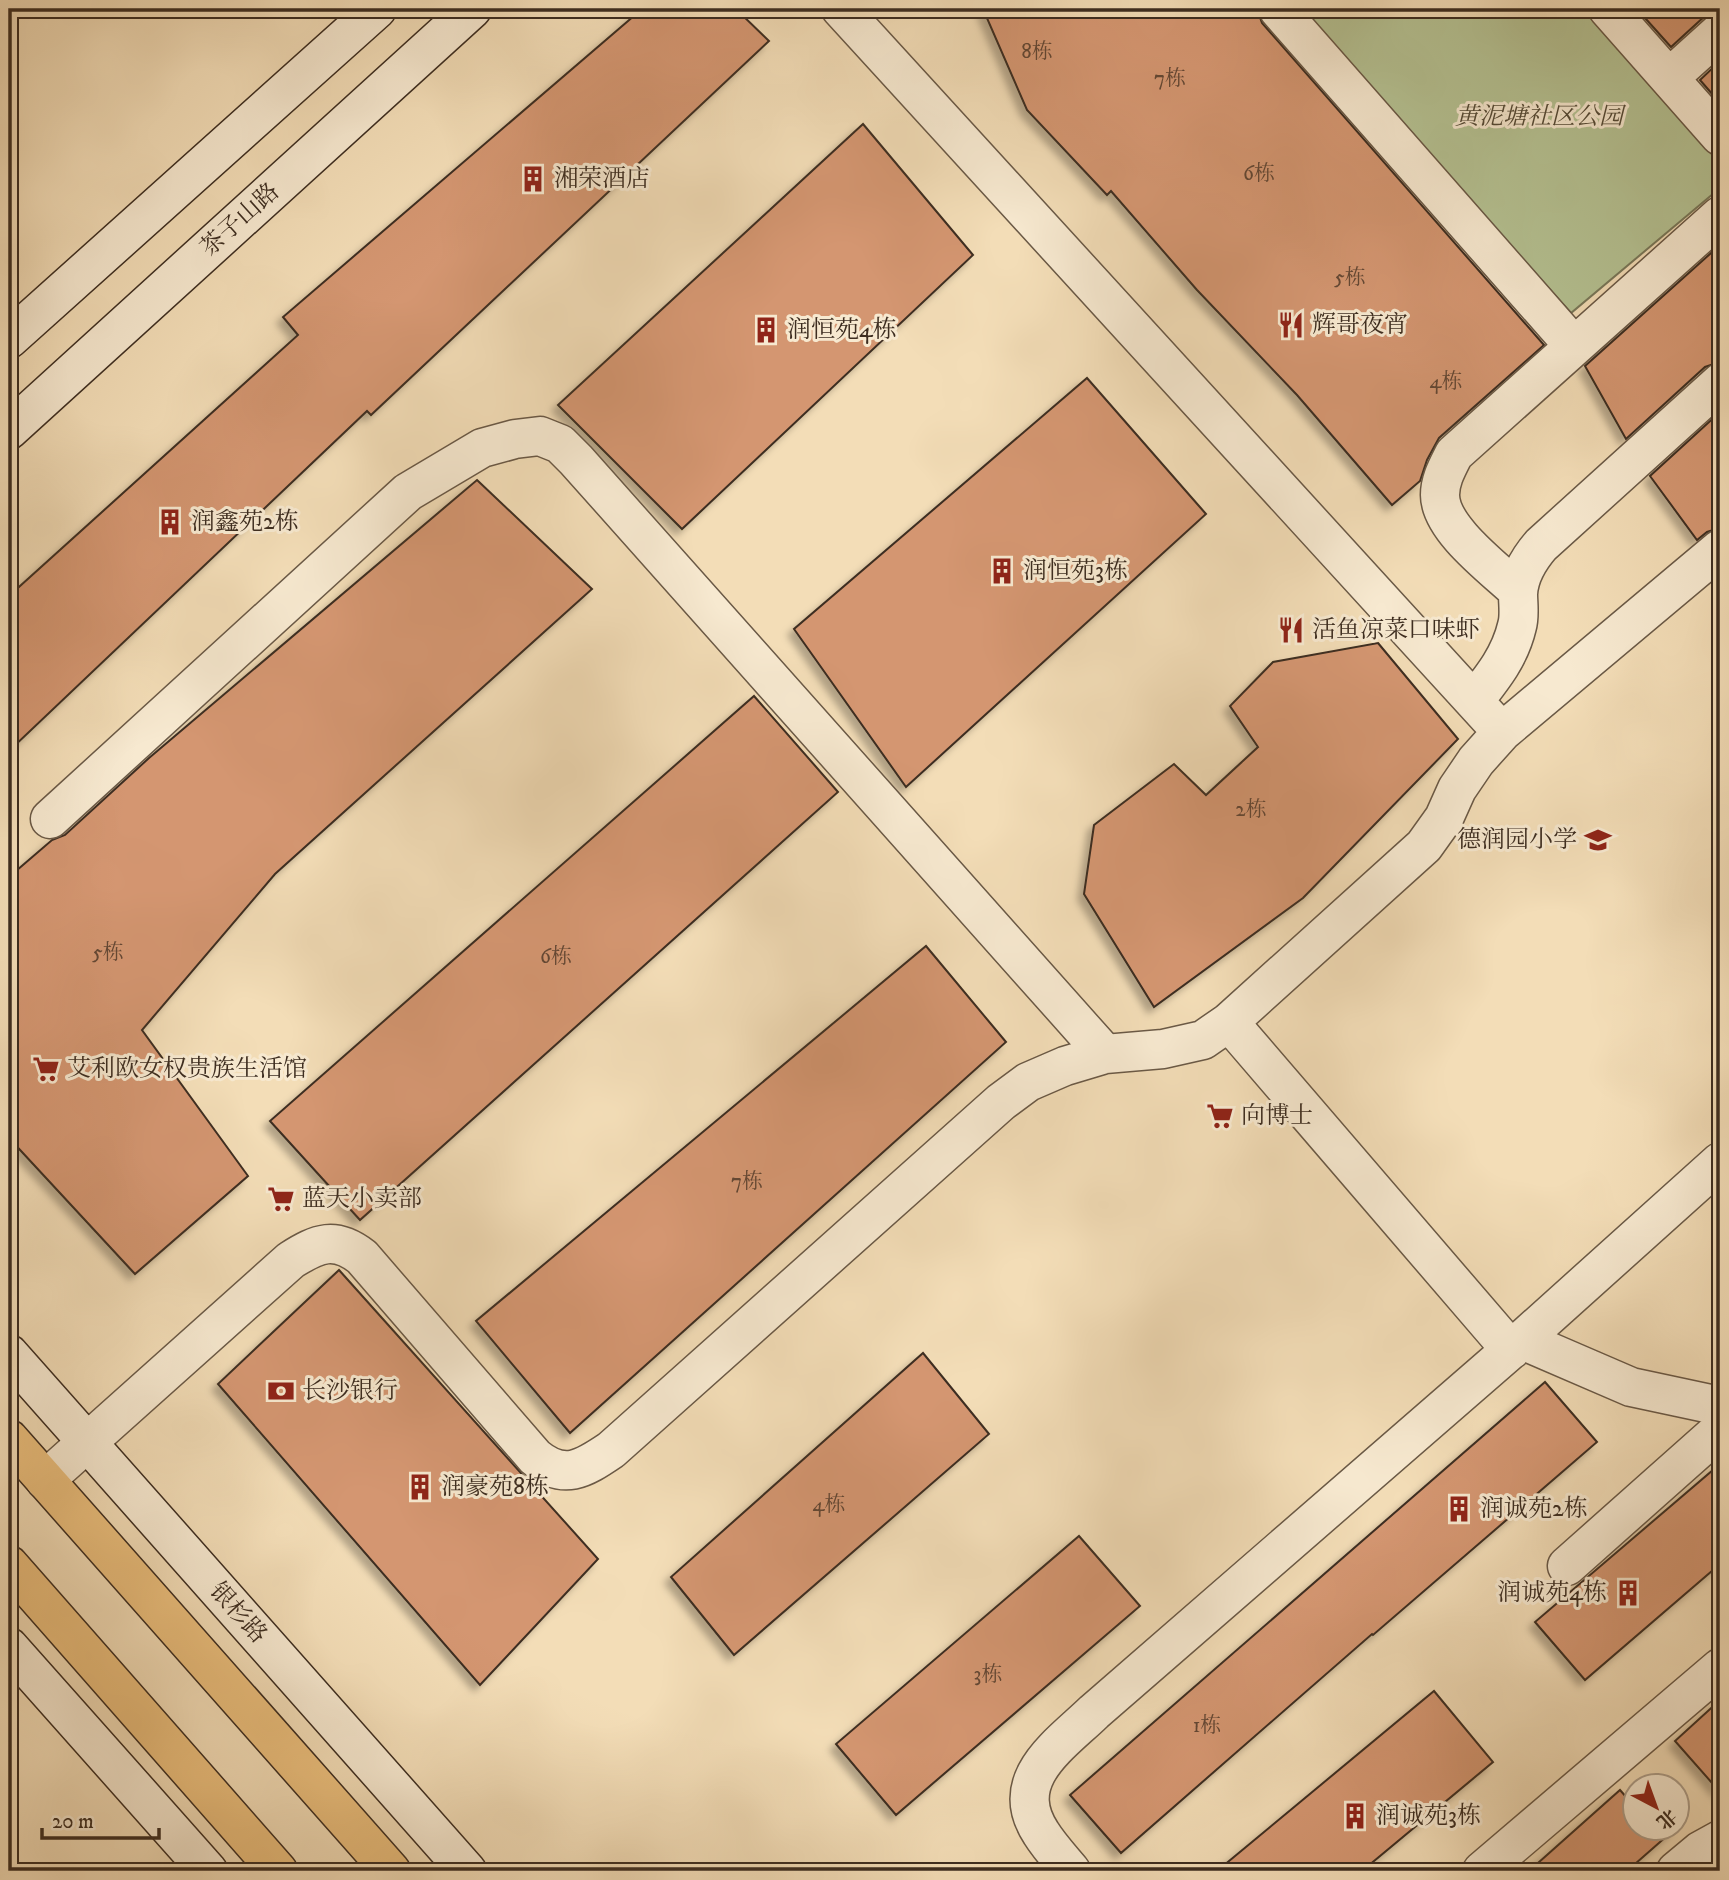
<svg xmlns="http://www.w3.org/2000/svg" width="1729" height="1880" viewBox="0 0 1729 1880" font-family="'IM FELL DW Pica','Noto Serif SC',serif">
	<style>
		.green { fill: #b5c293; stroke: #79785a; stroke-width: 2 }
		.building { fill: #d49671; stroke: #3d2d20; stroke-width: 2; filter: url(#shadow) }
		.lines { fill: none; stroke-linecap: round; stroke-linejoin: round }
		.street-casing { stroke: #6a5946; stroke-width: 41 }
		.secondary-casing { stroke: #3d2d20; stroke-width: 41 }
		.primary-casing { stroke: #3d2d20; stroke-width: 41 }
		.street { stroke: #f7e9d0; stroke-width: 38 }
		.secondary { stroke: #f7e9d0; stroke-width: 38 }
		.primary { stroke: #eabe7c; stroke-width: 38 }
		.labels { text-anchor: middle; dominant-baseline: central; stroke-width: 6; stroke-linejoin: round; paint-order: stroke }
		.number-label { font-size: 21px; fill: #634734 }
		.park-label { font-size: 24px; font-style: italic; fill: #554b37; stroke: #f7e9d0 }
		.poi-label { font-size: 24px; fill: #3d2d20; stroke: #f7e9d0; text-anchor: start }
		.street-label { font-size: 24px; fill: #3d2d20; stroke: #f7e9d0 }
	</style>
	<defs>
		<filter id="shadow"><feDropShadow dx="-6" dy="6" stdDeviation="3.5" flood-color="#0004"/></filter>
	</defs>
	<rect width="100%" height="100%" fill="#f3ddb7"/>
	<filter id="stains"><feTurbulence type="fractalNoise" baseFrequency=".00286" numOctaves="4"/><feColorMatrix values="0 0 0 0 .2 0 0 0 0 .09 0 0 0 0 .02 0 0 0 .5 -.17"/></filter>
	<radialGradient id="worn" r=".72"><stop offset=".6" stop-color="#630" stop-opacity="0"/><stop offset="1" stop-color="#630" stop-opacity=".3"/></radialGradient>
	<path class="green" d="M1297,9H1588L1720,162V188L1571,313Z"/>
	<path class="building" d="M642,9H736L769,41L371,415L367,411L9,751V596L298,335L283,317Z
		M983,9H1257L1262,23L1544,345L1439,438L1427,460L1420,481L1392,505L1297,395L1197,290L1111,191L1107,195L1027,110Z
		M1637,9H1720V11L1705,16L1671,47Z
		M1720,61V103L1700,80Z
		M863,124L973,255L682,529L558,405Z
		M1720,245V362L1705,367L1626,439L1585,366Z
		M1087,378L1206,514L906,787L794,629Z
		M1720,412V528L1707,532L1697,540L1650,476Z
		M477,480L592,589L275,874L142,1030L248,1176L135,1274L9,1138V877L52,840L65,835L149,758Z
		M1378,643L1458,739L1303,898L1154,1007L1084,894L1094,825L1174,764L1206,795L1258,747L1230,706L1273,662Z
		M754,696L838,792L360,1220L270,1121Z
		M926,946L1006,1042L570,1433L476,1321Z
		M339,1270L598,1559L480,1685L218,1384Z
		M923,1353L989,1434L734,1655L671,1577Z
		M1545,1382L1597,1442L1373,1635L1372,1634L1121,1853L1070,1795Z
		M1720,1464V1564L1585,1680L1535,1622Z
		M1079,1536L1140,1606L896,1815L836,1744Z
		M1434,1691L1493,1762L1362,1871H1217Z
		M1720,1700V1792L1675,1741Z
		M1620,1790L1634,1806V1828H1676L1627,1871H1529Z"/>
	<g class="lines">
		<g class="street-casing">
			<path id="street" d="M841,9L1502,732
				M1278,9L1574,346
				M1608,9L1720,136
				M1669,78L1720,32
				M1518,591C1495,569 1440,529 1440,495C1440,480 1447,468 1454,454L1720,216
				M1474,701C1493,677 1510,656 1517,626C1520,616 1518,604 1518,594C1519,575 1529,559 1541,545L1720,383
				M50,819L408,492L482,448L515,439L540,436L560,444L576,460L1105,1054
				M1229,1022L1511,1350
				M1522,1340L1631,1387L1720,1406
				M45,1480L291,1260C318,1243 335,1236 362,1257L535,1457C564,1481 583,1469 611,1450L1001,1102L1028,1082L1065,1066L1105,1054L1163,1049L1203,1040L1229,1022L1424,846L1444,818L1457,789L1476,761L1502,732L1720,549
				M1567,1566L1720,1430
				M1071,1871C1061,1859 1049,1846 1041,1833C1006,1779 1060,1745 1094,1712L1522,1340L1720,1162
				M1482,1871L1720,1668
				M1676,1871L1700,1851L1720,1840"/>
		</g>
		<g class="secondary-casing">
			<path id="secondary" d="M9,339L377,9
				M9,430L472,9
				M9,1354L467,1871
				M9,1647L208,1871"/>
		</g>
		<g class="primary-casing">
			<path id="primary" d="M9,1439L391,1871
				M9,1565L278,1871"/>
		</g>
		<use href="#street" class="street"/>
		<use href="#secondary" class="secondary"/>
		<use href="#primary" class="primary"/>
	</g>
	<defs>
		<g id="building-bare" transform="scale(2.1)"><path d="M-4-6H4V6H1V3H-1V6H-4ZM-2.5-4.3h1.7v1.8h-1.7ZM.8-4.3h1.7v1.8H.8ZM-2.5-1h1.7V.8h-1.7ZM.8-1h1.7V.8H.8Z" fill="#8f2418" stroke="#f7e9d0" stroke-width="2.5" paint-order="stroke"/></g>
		<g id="restaurant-bare" transform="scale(2.1)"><path d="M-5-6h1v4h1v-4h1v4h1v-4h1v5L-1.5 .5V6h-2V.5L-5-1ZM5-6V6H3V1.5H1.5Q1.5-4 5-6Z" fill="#8f2418" stroke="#f7e9d0" stroke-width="2.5" paint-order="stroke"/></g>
		<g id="school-bare" transform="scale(2.1)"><path d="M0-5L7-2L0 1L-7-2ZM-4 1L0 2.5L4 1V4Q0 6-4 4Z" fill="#8f2418" stroke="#f7e9d0" stroke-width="2.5" paint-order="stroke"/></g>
		<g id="supermarket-bare" transform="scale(2.1)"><path d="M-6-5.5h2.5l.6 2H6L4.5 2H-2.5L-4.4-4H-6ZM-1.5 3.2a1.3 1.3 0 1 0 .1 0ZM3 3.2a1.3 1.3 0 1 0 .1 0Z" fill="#8f2418" stroke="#f7e9d0" stroke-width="2.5" paint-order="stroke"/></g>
		<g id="bank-bare" transform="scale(2.1)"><path d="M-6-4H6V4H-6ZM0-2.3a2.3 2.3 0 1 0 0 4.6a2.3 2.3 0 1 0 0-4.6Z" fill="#8f2418" stroke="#f7e9d0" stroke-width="2.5" paint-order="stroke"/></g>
	</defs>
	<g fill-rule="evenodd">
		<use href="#building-bare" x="533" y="179"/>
		<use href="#restaurant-bare" x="1291" y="325"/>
		<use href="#building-bare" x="766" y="330"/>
		<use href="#building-bare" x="170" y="522"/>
		<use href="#building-bare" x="1002" y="571"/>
		<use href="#restaurant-bare" x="1291" y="630"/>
		<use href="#school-bare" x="1598" y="840"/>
		<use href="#supermarket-bare" x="46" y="1069"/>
		<use href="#supermarket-bare" x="1220" y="1116"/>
		<use href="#supermarket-bare" x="281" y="1199"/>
		<use href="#bank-bare" x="281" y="1391"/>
		<use href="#building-bare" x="420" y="1487"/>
		<use href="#building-bare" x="1459" y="1509"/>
		<use href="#building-bare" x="1628" y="1593"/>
		<use href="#building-bare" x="1355" y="1816"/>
	</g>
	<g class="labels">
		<g class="number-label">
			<text x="1037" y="52">8栋</text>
			<text x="1170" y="79">7栋</text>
			<text x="1259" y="174">6栋</text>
			<text x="1350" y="278">5栋</text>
			<text x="1446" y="382">4栋</text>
			<text x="1251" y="810">2栋</text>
			<text x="108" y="953">5栋</text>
			<text x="556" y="957">6栋</text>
			<text x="747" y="1182">7栋</text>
			<text x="829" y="1505">4栋</text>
			<text x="988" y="1675">3栋</text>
			<text x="1207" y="1726">1栋</text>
		</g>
		<g class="park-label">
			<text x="1539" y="117">黄泥塘社区公园</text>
		</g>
		<g class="poi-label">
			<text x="554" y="179">湘荣酒店</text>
			<text x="1312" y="325">辉哥夜宵</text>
			<text x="787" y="330">润恒苑4栋</text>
			<text x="191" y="522">润鑫苑2栋</text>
			<text x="1023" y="571">润恒苑3栋</text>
			<text x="1312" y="630">活鱼凉菜口味虾</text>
			<text x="1577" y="840" text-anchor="end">德润园小学</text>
			<text x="67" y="1069">艾利欧女权贵族生活馆</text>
			<text x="1241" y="1116">向博士</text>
			<text x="302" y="1199">蓝天小卖部</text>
			<text x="302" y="1391">长沙银行</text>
			<text x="441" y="1487">润豪苑8栋</text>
			<text x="1480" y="1509">润诚苑2栋</text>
			<text x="1607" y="1593" text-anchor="end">润诚苑4栋</text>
			<text x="1376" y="1816">润诚苑3栋</text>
		</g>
		<g class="street-label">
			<text transform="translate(240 220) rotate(-42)">茶子山路</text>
			<text transform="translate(238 1613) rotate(48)">银杉路</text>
		</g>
	</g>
	<rect width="1729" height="1880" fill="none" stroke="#f3ddb7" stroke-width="35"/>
	<rect x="10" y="10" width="1708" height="1859" fill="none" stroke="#3d2d20" stroke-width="3.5"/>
	<rect x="18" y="18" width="1694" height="1845" fill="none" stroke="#3d2d20" stroke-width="2"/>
	<g transform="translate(1656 1807) rotate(139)"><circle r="33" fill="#f7e9d0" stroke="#ad9e8a" stroke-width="2"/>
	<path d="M0-5L12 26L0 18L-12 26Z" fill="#8f2418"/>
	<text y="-10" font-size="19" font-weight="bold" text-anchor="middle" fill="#3d2d20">北</text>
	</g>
	<path d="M42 1828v10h117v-10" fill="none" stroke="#3d2d20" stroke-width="3.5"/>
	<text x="52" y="1828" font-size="21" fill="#3d2d20" stroke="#f7e9d0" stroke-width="5" paint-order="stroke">20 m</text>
	<rect width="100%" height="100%" filter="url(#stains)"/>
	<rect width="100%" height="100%" fill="url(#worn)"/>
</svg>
